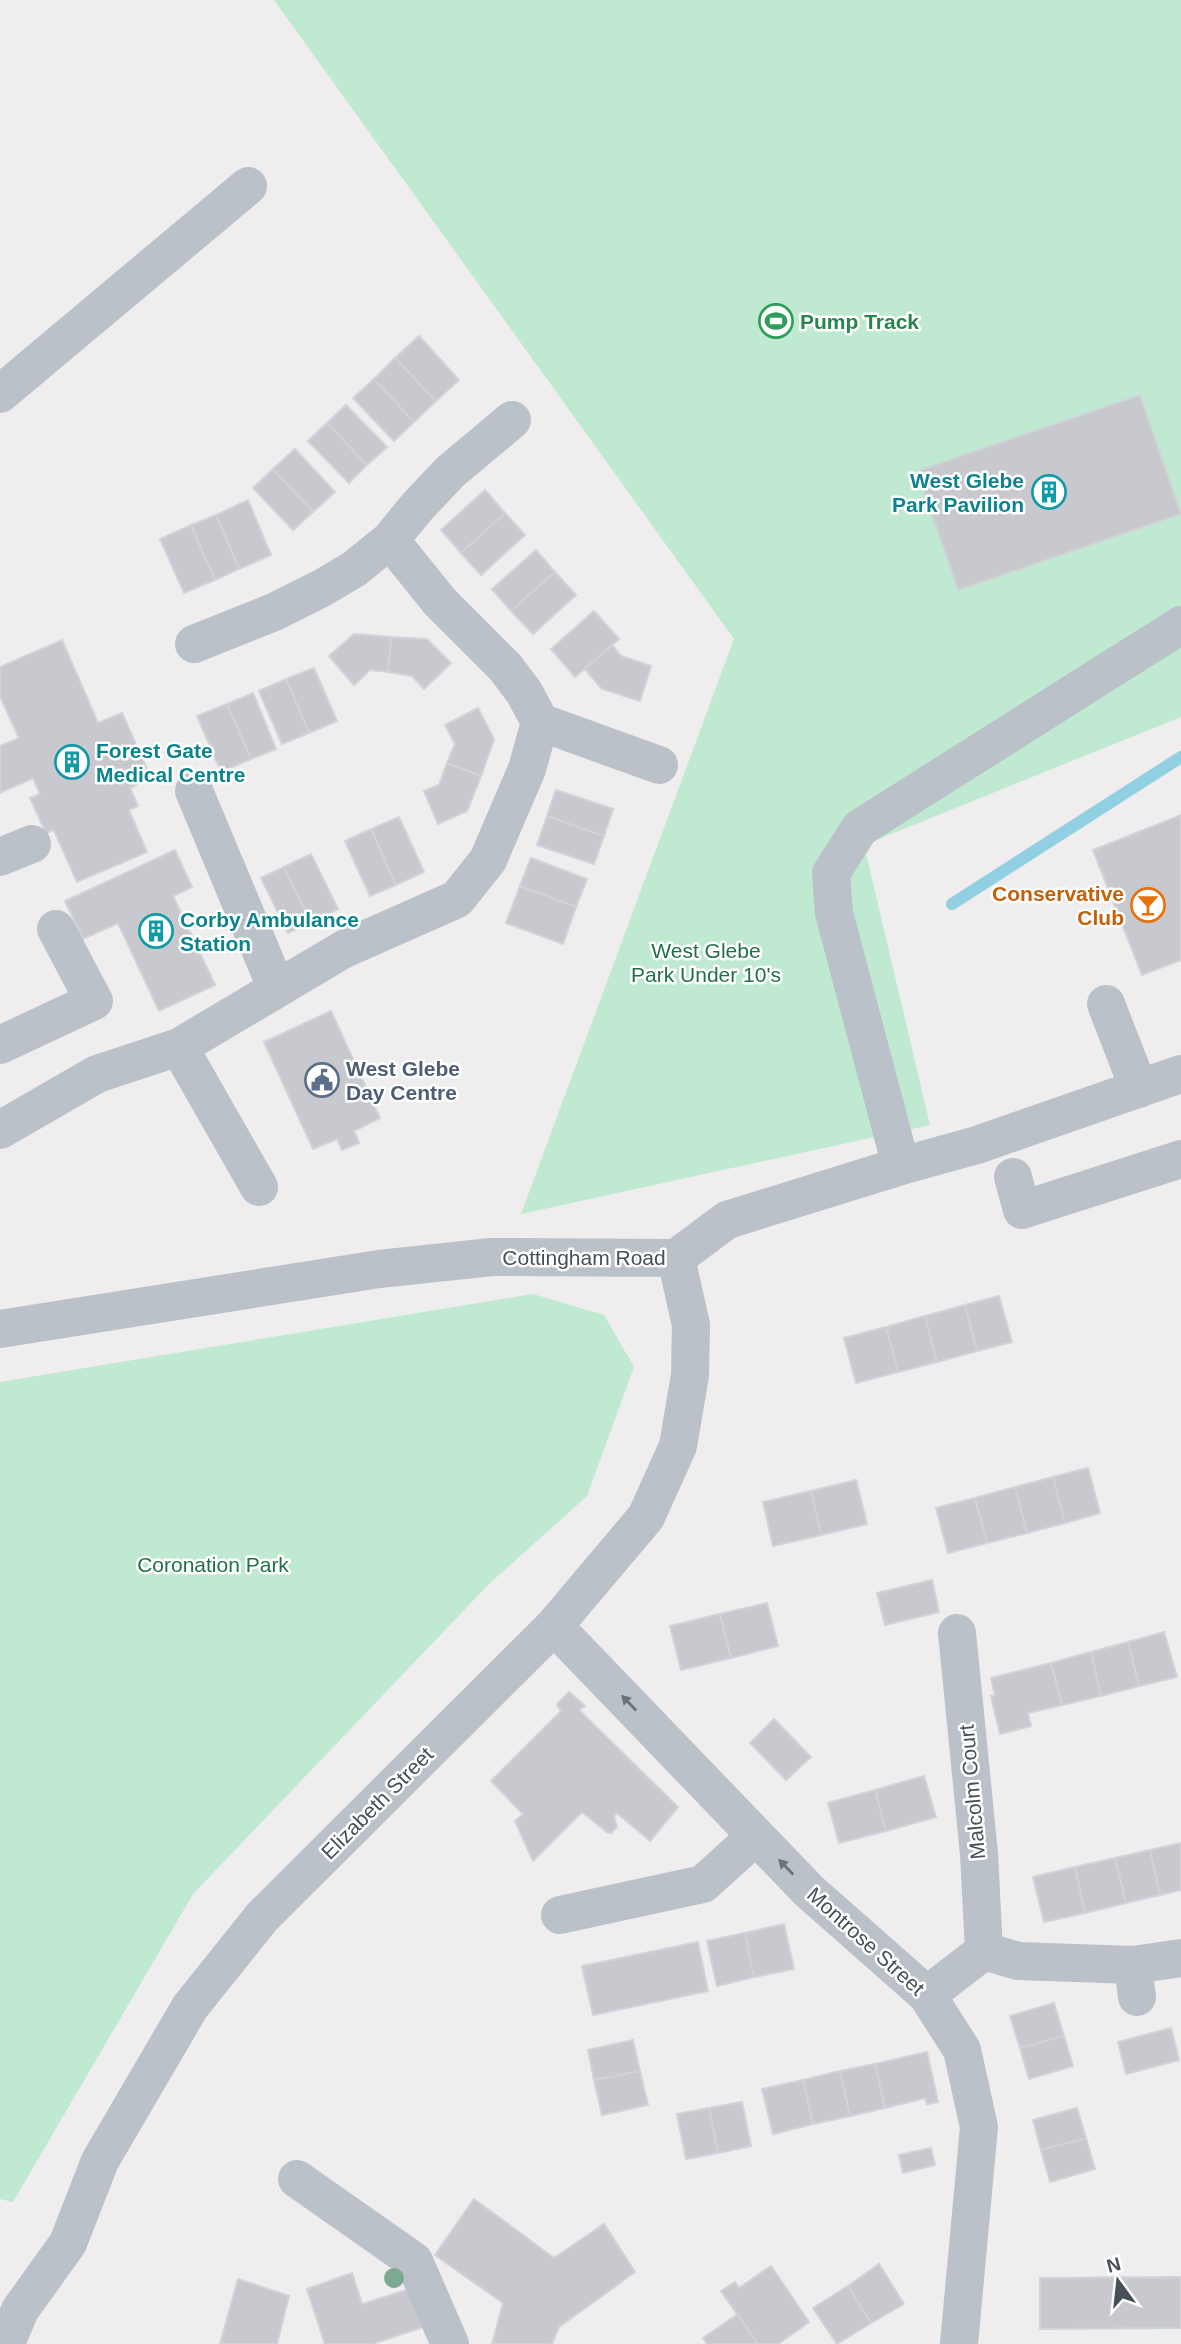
<svg xmlns="http://www.w3.org/2000/svg" width="1181" height="2344" viewBox="0 0 1181 2344" font-family="Arial,sans-serif">
	<style>
		.green { fill: #bfe9d0 }
		.lines { fill: none; stroke-linecap: round; stroke-linejoin: round }
		.stream { stroke: #91cfe2; stroke-width: 12 }
		.building { fill: #c7c9cf; stroke: #d1d3d8; stroke-width: 2 }
		.minor { stroke: #bac1c8; stroke-width: 38 }
		.tree { fill: #7da993 }
		.oneway { fill: #6a727a }
		.labels { text-anchor: middle; dominant-baseline: central; stroke-width: 5; stroke-linejoin: round; paint-order: stroke }
		.leisure-label { font-size: 21px; font-weight: bold; fill: #27864d; stroke: #fff; text-anchor: start }
		.culture-label { font-size: 21px; font-weight: bold; fill: #0d838f; stroke: #fff; text-anchor: start }
		.food-label { font-size: 21px; font-weight: bold; fill: #c56008; stroke: #fff; text-anchor: end }
		.park-label { font-size: 21px; fill: #20714a; stroke: #fff }
		.service-label { font-size: 21px; font-weight: bold; fill: #4e5e75; stroke: #fff; text-anchor: start }
		.street-label { font-size: 21px; fill: #475058; stroke: #fff }
	</style>
	<rect width="100%" height="100%" fill="#efeded"/>
	<path class="green" d="M274,0H1181V717L864,845L930,1125L521,1214L734,639Z
		M533,1294L604,1315L634,1367L587,1496L489,1584L193,1894L13,2202L0,2199V1382Z"/>
	<g class="lines">
		<path class="stream" d="M952,904L1181,757"/>
	</g>
	<path class="building" d="M419,336L459,380L436,401L395,358Z
		M395,358L436,401L414,422L374,379Z
		M374,379L414,422L394,441L353,398Z
		M1140,395L1181,514L958,590L917,471Z
		M346,405L387,447L367,465L327,423Z
		M327,423L367,465L349,483L308,441Z
		M295,449L335,492L313,512L273,469Z
		M273,469L313,512L293,530L253,488Z
		M485,490L505,513L461,553L441,530Z
		M248,500L271,555L239,569L216,515Z
		M505,513L525,535L481,575L461,553Z
		M216,515L239,569L215,580L191,525Z
		M191,525L215,580L184,593L160,539Z
		M536,550L555,572L511,611L492,589Z
		M555,572L576,595L533,634L511,611Z
		M594,611L619,639L575,677L551,649Z
		M354,634L391,637L388,672L370,670L354,685L329,656Z
		M391,637L427,639L451,663L424,689L412,676L388,672Z
		M62,640L98,723L122,713L151,778L130,788L138,806L129,810L147,852L77,882L54,830L46,833L30,798L40,794L33,778L0,793V746L19,738L0,696V667Z
		M612,645L621,656L651,666L640,701L602,689L585,669Z
		M314,668L337,721L309,733L286,679Z
		M286,679L309,733L282,744L259,691Z
		M253,693L276,749L251,759L227,704Z
		M227,704L251,759L221,772L197,716Z
		M478,708L494,739L481,776L447,763L455,744L445,725Z
		M447,763L481,776L467,811L438,824L424,791L439,785Z
		M556,790L613,809L604,836L547,816Z
		M1181,815V960L1142,975L1093,850Z
		M547,816L604,836L594,864L537,845Z
		M399,817L424,872L396,885L371,829Z
		M371,829L396,885L370,896L345,841Z
		M175,850L192,887L173,896L215,985L159,1011L118,923L83,939L65,901Z
		M311,854L338,909L311,922L284,867Z
		M531,858L587,879L576,907L520,886Z
		M284,867L311,922L288,933L261,878Z
		M520,886L576,907L563,944L506,923Z
		M331,1011L380,1118L354,1131L359,1143L342,1150L337,1139L313,1149L264,1042Z
		M999,1296L1012,1342L977,1351L965,1305Z
		M965,1305L977,1351L937,1362L925,1316Z
		M925,1316L937,1362L898,1372L886,1327Z
		M886,1327L898,1372L856,1383L844,1338Z
		M1088,1468L1100,1513L1065,1523L1053,1477Z
		M1053,1477L1065,1523L1027,1533L1015,1487Z
		M856,1480L867,1524L821,1535L811,1491Z
		M1015,1487L1027,1533L987,1543L975,1498Z
		M811,1491L821,1535L773,1546L763,1502Z
		M975,1498L987,1543L948,1553L936,1508Z
		M932,1580L939,1612L885,1625L877,1593Z
		M767,1603L778,1646L731,1658L720,1614Z
		M720,1614L731,1658L681,1670L670,1626Z
		M1164,1632L1177,1677L1139,1686L1128,1642Z
		M1128,1642L1139,1686L1101,1696L1091,1652Z
		M1091,1652L1101,1696L1062,1705L1051,1663Z
		M1051,1663L1062,1705L1028,1713L1031,1726L1000,1734L991,1696H995L991,1678Z
		M569,1692L585,1706L579,1710L678,1807L650,1841L617,1813L614,1816L617,1827L611,1833L607,1832L582,1812L533,1861L515,1821L523,1814L491,1781L561,1711L557,1704Z
		M774,1719L811,1757L786,1780L750,1743Z
		M924,1776L936,1817L886,1831L875,1790Z
		M875,1790L886,1831L839,1843L828,1803Z
		M1181,1843V1890L1160,1895L1150,1850Z
		M1150,1850L1160,1895L1126,1903L1115,1858Z
		M1115,1858L1126,1903L1085,1913L1075,1867Z
		M1075,1867L1085,1913L1044,1922L1033,1877Z
		M784,1924L794,1969L754,1977L745,1933Z
		M745,1933L754,1977L717,1986L707,1941Z
		M698,1942L708,1991L593,2015L582,1966Z
		M1054,2003L1064,2036L1020,2048L1010,2016Z
		M1171,2028L1179,2060L1126,2074L1118,2042Z
		M1064,2036L1073,2066L1029,2079L1020,2048Z
		M633,2040L640,2071L594,2080L588,2050Z
		M927,2052L938,2102L927,2104L925,2098L885,2108L875,2064Z
		M875,2064L885,2108L850,2116L840,2071Z
		M640,2071L648,2105L602,2115L594,2080Z
		M840,2071L850,2116L813,2124L803,2080Z
		M803,2080L813,2124L773,2134L762,2089Z
		M742,2102L751,2146L718,2153L709,2108Z
		M709,2108L718,2153L686,2159L677,2114Z
		M1077,2108L1086,2138L1041,2150L1033,2120Z
		M1086,2138L1095,2169L1050,2182L1041,2150Z
		M931,2148L935,2165L903,2173L899,2155Z
		M474,2199L554,2258L604,2224L635,2272L559,2327L552,2344H492L503,2303L435,2255Z
		M879,2264L904,2304L871,2323L848,2286Z
		M771,2266L809,2322L778,2344H758L721,2291L735,2282L739,2288Z
		M352,2273L362,2304L413,2288L426,2326L372,2344H325L307,2289Z
		M1181,2277V2328L1040,2329V2278Z
		M238,2279L289,2296L277,2344H220Z
		M848,2286L871,2323L837,2344L813,2308Z
		M738,2314L758,2344H707L703,2338Z"/>
	<g class="lines">
		<path class="minor" d="M0,394L248,186
			M194,644L274,612L322,588L354,569L390,540L417,507L450,472L512,420
			M540,722L659,765
			M194,791L276,987
			M0,857L32,844
			M1106,1004L1139,1089
			M0,1045L94,1001L56,929
			M179,1047L259,1187
			M0,1130L97,1074L179,1047L344,949L457,899L488,860L527,769L540,722L524,692L505,667L440,602L390,540
			M901,1166L834,913L831,873L860,828L1181,625
			M1013,1177L1022,1210L1181,1159
			M0,1329L379,1269L492,1257L676,1258L727,1220L901,1166L977,1145L1181,1074
			M554,1626L809,1891L927,1995L962,2050L979,2127L959,2344
			M560,1915L703,1884L756,1836
			M984,1951L1018,1961L1133,1965L1181,1958
			M1133,1965L1137,1997
			M927,1995L984,1951L979,1854L957,1633
			M297,2179L414,2261L450,2344
			M6,2343L20,2310L68,2243L100,2161L190,2007L262,1917L554,1626L646,1517L678,1446L690,1375L691,1325L676,1258"/>
	</g>
	<circle class="tree" cx="394" cy="2278" r="10"/>
	<defs><path id="oneway-solid" d="M-6-.8H1V-3.2L6.5 0L1 3.2V.8H-6Z" transform="scale(1.75)"/></defs>
	<g class="oneway">
		<use href="#oneway-solid" transform="translate(629 1703) rotate(-134)"/>
		<use href="#oneway-solid" transform="translate(786 1867) rotate(-134)"/>
	</g>
	<defs>
		<g id="stadium-ring" transform="scale(1.75)"><circle r="9.5" fill="#fff" stroke="#2e9e5b" stroke-width="1.5"/><path d="M0-5a6.5 5 0 1 0 0 10a6.5 5 0 1 0 0-10ZM-3.5-1.8h7v3.6h-7Z" fill="#2e9e5b"/></g>
		<g id="building-ring" transform="scale(1.75)"><circle r="9.5" fill="#fff" stroke="#0f9aa8" stroke-width="1.5"/><path d="M-4-6H4V6H1V3H-1V6H-4ZM-2.5-4.3h1.7v1.8h-1.7ZM.8-4.3h1.7v1.8H.8ZM-2.5-1h1.7V.8h-1.7ZM.8-1h1.7V.8H.8Z" fill="#0f9aa8"/></g>
		<g id="bar-ring" transform="scale(1.75)"><circle r="9.5" fill="#fff" stroke="#e8710a" stroke-width="1.5"/><path d="M-6-5H6L.8 .8V4.5H3.5V6h-7V4.5H-.8V.8Z" fill="#e8710a"/></g>
		<g id="civic-ring" transform="scale(1.75)"><circle r="9.5" fill="#fff" stroke="#5c6f8a" stroke-width="1.5"/><path d="M-.6-6.5H3V-4.5H.6V-3L4-1V1h2V6H-6V1h2V-1L-.6-3ZM-1.2 2.5V6h2.4V2.5Z" fill="#5c6f8a"/></g>
	</defs>
	<g fill-rule="evenodd">
		<use href="#stadium-ring" x="776" y="321"/>
		<use href="#building-ring" x="1049" y="492"/>
		<use href="#building-ring" x="72" y="762"/>
		<use href="#bar-ring" x="1148" y="905"/>
		<use href="#building-ring" x="156" y="931"/>
		<use href="#civic-ring" x="322" y="1080"/>
	</g>
	<g class="labels">
		<g class="leisure-label">
			<text x="800" y="321">Pump Track</text>
		</g>
		<g class="culture-label">
			<text x="1024" y="480" text-anchor="end">West Glebe<tspan x="1024" dy="24">Park Pavilion</tspan></text>
			<text x="96" y="750">Forest Gate<tspan x="96" dy="24">Medical Centre</tspan></text>
			<text x="180" y="919">Corby Ambulance<tspan x="180" dy="24">Station</tspan></text>
		</g>
		<g class="food-label">
			<text x="1124" y="893">Conservative<tspan x="1124" dy="24">Club</tspan></text>
		</g>
		<g class="park-label">
			<text x="706" y="950">West Glebe<tspan x="706" dy="24">Park Under 10's</tspan></text>
			<text x="213" y="1564">Coronation Park</text>
		</g>
		<g class="service-label">
			<text x="346" y="1068">West Glebe<tspan x="346" dy="24">Day Centre</tspan></text>
		</g>
		<g class="street-label">
			<text x="584" y="1257">Cottingham Road</text>
			<text transform="translate(972 1792) rotate(-95)">Malcolm Court</text>
			<text transform="translate(377 1803) rotate(-45)">Elizabeth Street</text>
			<text transform="translate(866 1941) rotate(42)">Montrose Street</text>
		</g>
	</g>
	<g transform="translate(1118 2281) rotate(345)" stroke="#ffffff" stroke-width="5" paint-order="stroke">
	<path d="M0-5L12 26L0 18L-12 26Z" fill="#475058"/>
	<text y="-10" font-size="19" font-weight="bold" text-anchor="middle" fill="#475058">N</text>
	</g>
</svg>
